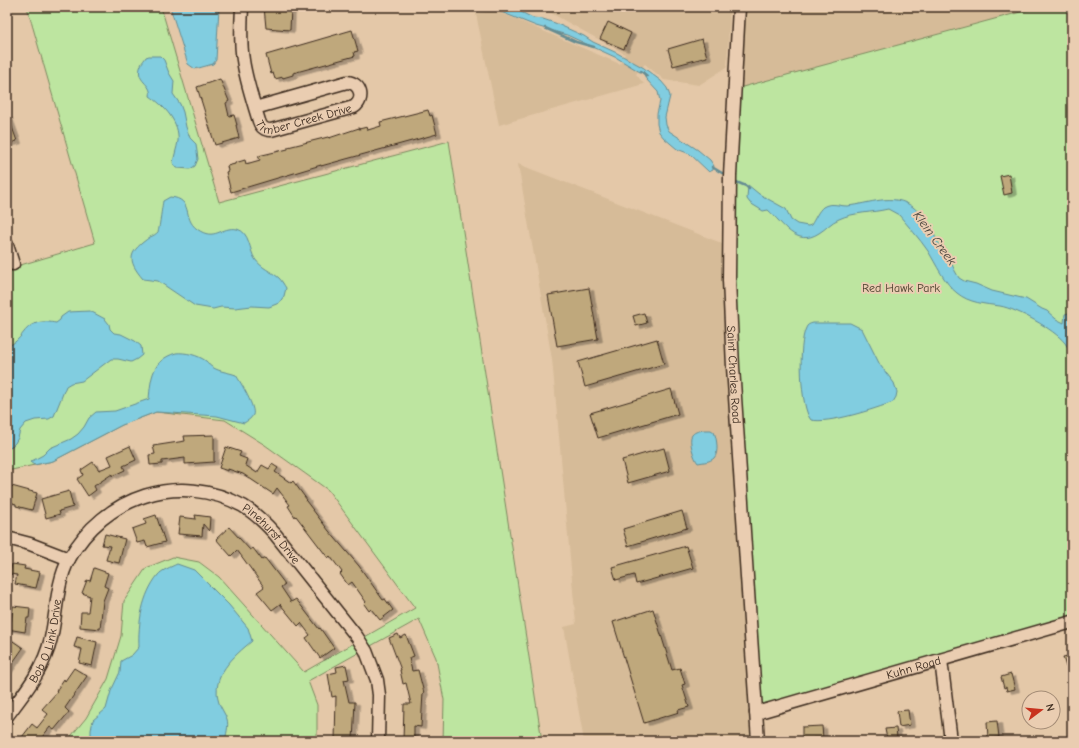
<svg xmlns="http://www.w3.org/2000/svg" width="1079" height="748" viewBox="0 0 1079 748" font-family="'Comic Neue',sans-serif">
	<style>
		.built { fill: #d6bb98 }
		.green { fill: #bde5a0; stroke: #7c885f }
		.water { fill: #81cde0; stroke: #658c92 }
		.lines { fill: none; stroke-linecap: round; stroke-linejoin: round }
		.stream { stroke: #658c92; stroke-width: 2.5 }
		.building { fill: #bfa87b; stroke: #3b2a1e; filter: url(#shadow) }
		.minor-casing { stroke: #3b2a1e; stroke-width: 15 }
		.minor { stroke: #eacdb1; stroke-width: 12 }
		.labels { text-anchor: middle; dominant-baseline: central; stroke-width: 4; stroke-linejoin: round; paint-order: stroke }
		.street-label { font-size: 12px; fill: #3b2a1e; stroke: #eacdb1 }
		.park-label { font-size: 12px; fill: #483d2b; stroke: #eacdb1 }
		.water-label { font-size: 13px; font-style: italic; fill: #46423b; stroke: #eacdb1 }
	</style>
	<defs>
		<filter id="shadow"><feDropShadow dx="4.5" dy="2.5" stdDeviation="0" flood-color="#0004"/></filter>
	</defs>
	<rect width="100%" height="100%" fill="#e4c8a8"/>
	<filter id="ink" filterUnits="userSpaceOnUse"><feTurbulence type="fractalNoise" baseFrequency=".025" numOctaves="2"/><feDisplacementMap in="SourceGraphic" scale="8" xChannelSelector="R" yChannelSelector="G"/><feConvolveMatrix kernelMatrix="1 2 1 2 8 2 1 2 1" color-interpolation-filters="sRGB"/></filter>
	<g filter="url(#ink)">
		<path class="built" d="M540,7H730L727,67L699,85L664,80L645,64L636,74L644,84L499,125L476,14L494,10L620,64L625,54Z
			M743,7H1039L739,88Z
			M518,164L724,244L755,741H584L564,627L576,624L552,359Z"/>
		<path class="green" d="M27,7H161L219,202L449,141L542,741H443L444,700L436,658L419,619L308,681L317,705V741H67L86,718L108,679L121,636L124,601L146,568L173,557L199,562L219,577L304,672L415,608L328,490L265,445L225,420L156,412L122,425L53,461L7,471V269L95,243Z
			M1039,7H1072V621L755,715L728,271L735,89Z"/>
		<path class="water" d="M170,7H219L216,60L213,64L195,69L188,64Z
			M486,7H511L533,18L543,19L555,23L584,36L593,42L617,53L644,68L661,81L667,88L670,96L665,117L666,125L669,131L698,150L710,160L714,166L713,170L709,172L690,154L677,149L664,138L659,132L657,124V114L660,101L658,92L646,79L643,71L640,72L617,58L567,35L536,26L496,10Z
			M149,56H160L164,60L169,73L174,81L173,94L180,104L183,112L186,127L190,138L196,144L198,159L195,166L190,169L177,168L173,163C174,156 177,148 178,141C180,122 164,106 150,96C153,83 134,82 141,65C142,62 145,59 146,57Z
			M748,185L759,194L786,209L791,220L797,224L808,226L811,225C815,219 818,211 823,207C831,202 839,206 847,206C869,204 893,192 913,207C920,213 928,222 932,230C936,237 937,245 944,247L955,271L959,278L964,281L976,284L992,291L1026,299L1042,309L1047,311L1056,319L1064,323L1065,314L1072,312L1071,329L1072,332V356C1070,352 1068,347 1065,343C1054,329 1017,309 1000,306C985,304 969,303 957,293C945,284 936,264 928,251C919,238 909,227 899,215L888,209C872,213 854,212 839,219C831,222 826,229 819,233C796,248 783,223 768,210L763,211L750,203L747,199Z
			M170,197C194,199 182,218 197,229C215,242 221,226 237,229C250,232 249,250 255,259C261,268 271,271 279,278C282,281 284,285 286,288L284,296L279,303L269,307L252,306L235,308L221,307L213,309L195,306L158,281L143,279C126,259 129,252 150,237C153,236 156,234 158,232C159,231 162,206 163,201Z
			M90,311L105,319L109,324L110,329L114,333L121,334L135,341L141,346L142,355L137,359L131,362L118,359H111L82,381L71,383L66,386L54,416L49,419L35,420L26,423L20,430L18,438L15,443L7,451V346C22,342 23,326 37,323C43,321 50,322 56,323L60,320L61,317L68,312Z
			M813,323H850L862,329L880,365L894,383L897,392L896,397L893,402C875,409 829,424 811,420C800,407 798,344 806,328C807,325 809,324 813,323Z
			M176,353C185,352 198,355 206,361C209,363 209,366 212,367C220,372 228,372 236,375C241,383 256,408 253,415C251,419 247,421 244,423L217,416L156,412L122,425L53,461L34,465L30,462L43,455L50,448L71,439L78,434L84,427L89,418L96,412L115,411L149,399C151,378 152,360 176,353Z
			M704,430H711L714,432C717,439 719,453 714,458C710,462 703,462 698,463C694,459 688,439 692,435C695,431 700,431 704,430Z
			M177,564L194,570L229,605L248,628L252,641C234,656 210,676 219,703C221,708 225,714 227,719C229,726 226,735 225,741H91V730L93,720L106,709L111,691L120,672L121,661L132,655L139,647C138,623 142,595 158,575C162,570 171,567 177,564Z"/>
		<g class="lines">
			<path class="stream" d="M545,28L576,42L594,47
				M641,71L647,76
				M712,167L722,173
				M734,181L746,186L749,189"/>
		</g>
		<path class="building" d="M264,7H291L290,30L266,28Z
			M608,22L631,33L624,49L600,39Z
			M352,30L358,51L354,52L355,56L293,73V75L283,78V77L275,79L273,73L271,74L266,55Z
			M702,39L707,57L673,66L668,49Z
			M220,79L229,101L226,103L229,116L234,115L237,125H236L239,138L215,145L197,87Z
			M428,110L430,116L432,115L437,134L321,166V165L231,192L226,172L228,171L227,166L235,164V163L245,160L246,164L260,160L258,156L288,149V147L328,137L329,138L359,128V129L367,127L368,130L381,126L380,122Z
			M7,116H8L17,141L7,144Z
			M1009,174L1012,193L1004,195L1000,176Z
			M589,288L598,339L557,346L548,295Z
			M644,313L647,323L636,326L633,316Z
			M657,339L664,364L585,387L578,362Z
			M671,389L678,414L598,438L590,413Z
			M214,435V462L185,464V458L162,461V464L150,465L149,455L155,454L153,446L185,441L184,436Z
			M130,446L136,460L123,466L125,470L112,476V474L94,486L96,490L88,496L77,479L83,475L81,470L93,462L99,470L112,465L108,456Z
			M226,447L241,452L239,456L247,459L245,465L257,473L262,465L269,469L272,464L278,468L275,472L291,483L293,481L307,500L306,501L329,531L359,566L383,600L385,599L393,610L380,620L371,609L369,611L364,604L366,602L352,582L348,585L340,574L342,572L330,556L328,558L296,516L295,517L288,506L290,505L277,488L273,494L243,474L228,469V471L219,468Z
			M664,448L670,471L628,483L622,460Z
			M8,485L37,493L32,510L16,506V504L7,501Z
			M69,491L73,507L59,511L60,514L46,518L41,499Z
			M682,511L687,528L628,546L623,529Z
			M156,515L165,542L147,547L145,541L137,543L132,529L146,524L144,519Z
			M195,515L210,517L209,531L203,524L202,536L178,534L180,517L196,519Z
			M229,527L250,550L253,548L262,560L265,558L285,584L281,587L291,602L296,599L319,629L320,628L334,648L320,658L306,638L310,635L301,623L298,626L280,604L272,610L257,592L264,587L237,550L231,556L216,539Z
			M105,534L125,539L119,563L106,560L110,546L102,545Z
			M686,546L693,568L636,584L634,575L616,580L612,567Z
			M12,564L25,566L24,569L40,572L36,588L15,584L17,575L10,574Z
			M94,568L108,573L104,586L108,588L103,601L100,629L80,627L81,612H88L90,596L82,593L87,580L90,581Z
			M13,606L30,608L29,618H27L25,632L7,629V621H11Z
			M653,609L672,670L680,668L685,684L682,685L689,707L678,710L679,712L644,723L613,622Z
			M398,634L400,638L406,635L414,656L409,658L412,671L418,670L424,693H423L421,727L414,726V741H403L404,704H411L406,683L403,684L400,670H401L389,638Z
			M7,637L23,648L7,671Z
			M77,637L97,642L92,666L79,663L82,649L74,647Z
			M1072,655V666L1066,667L1063,657Z
			M346,665L349,679L344,680L349,702H355L353,741H335L336,696L332,697L328,674L337,672L336,667Z
			M74,668L87,676L65,708L69,712L54,730L50,727L39,741H19L32,724L37,728L48,714L42,709L57,692L56,691L64,679L65,681Z
			M1011,674L1015,689L1007,691L1006,687L1004,688L1001,677Z
			M908,710L910,725L899,727L897,711Z
			M997,721L999,737L988,738L987,722Z
			M822,726L823,738H813L814,741H802V727Z
			M896,728L897,738L887,739L885,729Z"/>
		<g class="lines">
			<g class="minor-casing">
				<g id="minor">
					<path id="s1" d="M242,7C241,25 240,43 243,60C246,81 253,101 259,121C261,127 264,130 271,130L354,107C365,99 361,83 347,82L255,108"/>
					<path id="s2" d="M739,7L730,176L729,280L733,367L758,741"/>
					<path d="M7,245L13,264"/>
					<path d="M7,538L30,544L69,559"/>
					<path d="M941,660L951,741"/>
					<path id="s3" d="M756,713L1072,622"/>
					<path id="s4" d="M7,716C26,691 44,669 51,638C57,612 56,583 69,559C104,496 179,471 243,506C255,513 266,524 275,534L357,637L366,651L377,680L379,695L378,741"/>
				</g>
			</g>
			<use href="#minor" class="minor"/>
		</g>
	</g>
	<g class="labels">
		<g class="street-label">
			<text stroke="none"><textPath href="#s1" startOffset="166">Timber Creek Drive</textPath></text>
			<text stroke="none"><textPath href="#s2" startOffset="368">Saint Charles Road</textPath></text>
			<text stroke="none"><textPath href="#s4" startOffset="414">Pinehurst Drive</textPath></text>
			<text stroke="none"><textPath href="#s4" startOffset="86">Bob O Link Drive</textPath></text>
			<text stroke="none"><textPath href="#s3" startOffset="164">Kuhn Road</textPath></text>
		</g>
		<g class="park-label">
			<text x="901" y="288">Red Hawk Park</text>
		</g>
		<g class="water-label">
			<text transform="translate(935 238) rotate(54)">Klein Creek</text>
		</g>
	</g>
	<rect width="1079" height="748" fill="none" stroke="#eacdb1" stroke-width="24"/>
	<rect x="12" y="12" width="1055" height="724" fill="none" stroke="#3b2a1e" stroke-width="1.5" filter="url(#ink)"/>
	<g transform="translate(1041 710) rotate(74)"><circle r="19" fill="#eacdb1" stroke="#a48c76"/>
	<path d="M0-3L7 15L0 10L-7 15Z" fill="#c8321e"/>
	<text y="-6" font-size="11" font-weight="bold" text-anchor="middle" fill="#3b2a1e">N</text>
	</g>
</svg>
